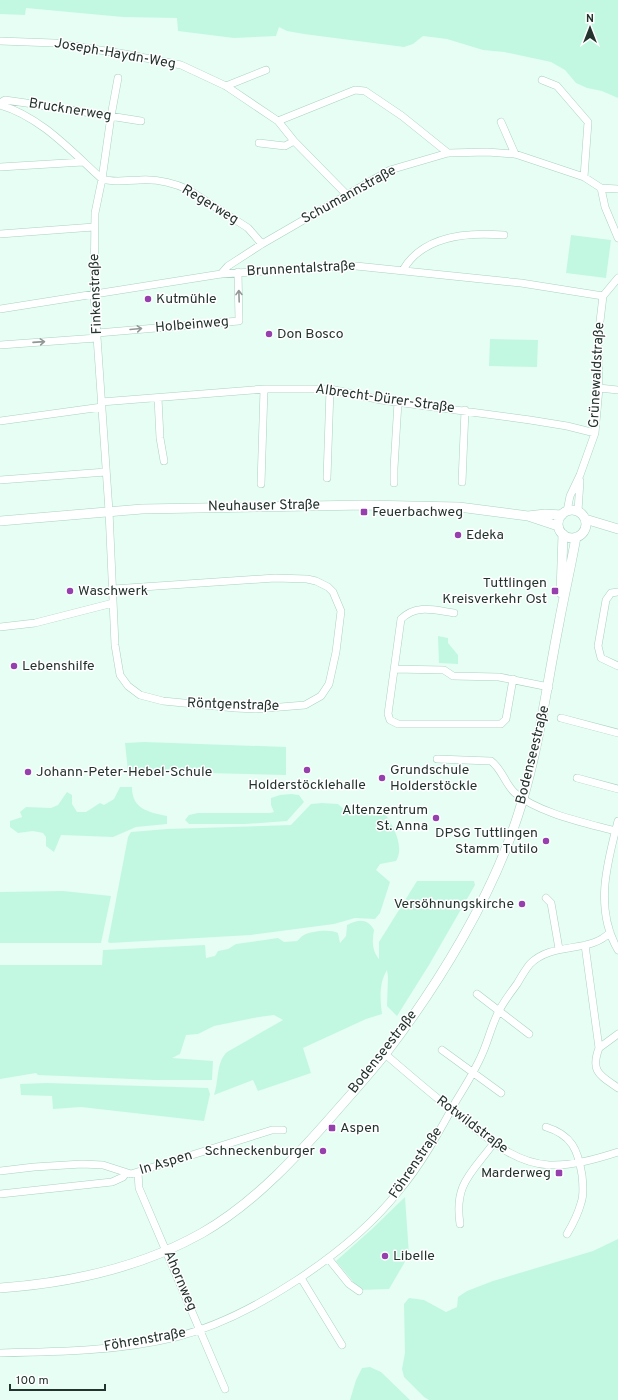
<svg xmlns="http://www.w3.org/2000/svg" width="618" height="1400" viewBox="0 0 618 1400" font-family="Overpass,sans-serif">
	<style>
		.green { fill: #c2f8e2 }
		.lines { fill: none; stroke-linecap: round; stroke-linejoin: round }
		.minor-casing { stroke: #abd2c2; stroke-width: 8 }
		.tertiary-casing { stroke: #abd2c2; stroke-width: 10 }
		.minor { stroke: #fff; stroke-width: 7 }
		.tertiary { stroke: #fff; stroke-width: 9 }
		.oneway { stroke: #919996 }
		.poi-dot { fill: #9540ad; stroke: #fff; stroke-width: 1.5 }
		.labels { text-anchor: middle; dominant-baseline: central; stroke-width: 3; stroke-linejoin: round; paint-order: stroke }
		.street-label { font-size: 14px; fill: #23332d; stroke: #fff }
		.poi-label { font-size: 14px; fill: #23332d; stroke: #fff; text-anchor: start }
	</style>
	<rect width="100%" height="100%" fill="#e6fef4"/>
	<path class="green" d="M0,0H618V98L602,91L587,88L576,83L565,70L551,62L504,52L483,50L447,39L423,36L413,44L404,47L304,34L287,31L279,27L276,36L234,38L178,31L177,18L123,17L26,8L25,15L0,14Z
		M571,235L611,240L606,278L566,273Z
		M490,339L538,340L537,367L489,366Z
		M438,636L448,638V643L458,655V664L439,663Z
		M144,742L286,747V775L128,771L125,743Z
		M120,787H132C132,809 148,812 167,816V824L136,827L113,837L61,835L54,852L46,846V837L43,833L33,831L18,833L10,827V821L22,817L20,812L26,807L51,808L58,805L67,792L72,795V804L77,812H86L100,803L104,805L114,799Z
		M291,794L299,795L304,802L287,821L246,824H189L185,820L189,815L198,813H270L274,812L271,805V798L280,795Z
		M322,803L338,804L346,811L384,812C393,825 405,847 396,861L380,864L376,870L390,882L380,913L375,919L355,918L334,924L251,935L110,943L108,942L128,837L131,832L167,829L291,825L311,804Z
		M417,881H474L475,885L429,965L397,1016L387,1006L388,977L387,970C379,983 380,999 382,1014L366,1019L303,1048L311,1073L258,1091L253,1080L214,1095C219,1081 216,1062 227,1052L283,1020L274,1015L259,1017L214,1026L198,1034L186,1035L180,1054L172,1058L213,1061L212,1080H154L38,1075L36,1073L0,1079V965H102L103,950L205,945L206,958L215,956L218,951L228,949L236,944L278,938L284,942L297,941C299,940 301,936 304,935C311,931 331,929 338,933L340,943L346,936L347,925C358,919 368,918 374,930C372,941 372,951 379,959V942Z
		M63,891L111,896L101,943H0V892Z
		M47,1083L208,1088L210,1094L204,1121L81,1107L53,1109L52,1096L21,1095L20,1084Z
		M405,1197L409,1255L389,1289L360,1290L336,1261L372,1229Z
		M618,1239V1400H429L424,1397L404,1377L402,1369L405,1353L404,1304L409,1298L424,1300L446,1312L457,1307L458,1297L467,1291L493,1281L593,1251Z
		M370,1367L381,1372L410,1400H350L356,1380L362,1368Z"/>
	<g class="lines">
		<g class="minor-casing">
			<path id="minor" d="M0,41L54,43L125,54L181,65L226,86L278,121L294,141L347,195
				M542,80L557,86L588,122L584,177
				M226,86L266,70
				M0,103L5,100L40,105L141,121
				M0,105C40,116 72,152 102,179C114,183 127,180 140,180C156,179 174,183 189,190L248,228L262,244
				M278,121L355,90L365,91L402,116L448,153
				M501,122L515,154
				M259,143L285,146L294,141
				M0,167L83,162
				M601,188L618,189
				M0,234L94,227
				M403,270C423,235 468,232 504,235
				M221,274L228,266L262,244L390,170L448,153L487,152L515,154L584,177L601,188L605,207L618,238
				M0,309L221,274L342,266H356L521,283L603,296
				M97,333L239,321L238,272
				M0,345L97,338
				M599,388L618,390
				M158,398L160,438L164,461
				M101,402L264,389H330L381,400L530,420L567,426L595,433
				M0,421L102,407
				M327,478L330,389
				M0,480L106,472
				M462,482L465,410
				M394,483V468L398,402
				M261,484L264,389
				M567,511L570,496L580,475L595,433L599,388L598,338L603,296L618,278
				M578,511L580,481
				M113,589L275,578L307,579L316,581L328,587L333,592L341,611L336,652L329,684L321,696L305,705L256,709L235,708L163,701L140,695L128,686L120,675L115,645L109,511L94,293L95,213L102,179L111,116L118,78
				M618,592L611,593L606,600L598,646L601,658L618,666
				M454,613C434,610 416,604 401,619L388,714L390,720L398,724H501L506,719L513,679
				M0,627L35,623L113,603
				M394,669L444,670L453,676L499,677L549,687
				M561,718L618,733
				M437,759L491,761C502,769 505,784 515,793C538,813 586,823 615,831
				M577,778L618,789
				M618,821C607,863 594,909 618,950
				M546,898L551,903L559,949
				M585,945L599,1048C590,1072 600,1075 618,1088
				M477,994L529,1034
				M599,1048L618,1034
				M442,1050L501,1093
				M385,1054C414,1079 442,1103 472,1126C496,1145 518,1163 549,1165C572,1166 596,1159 618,1152
				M546,1127C572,1135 578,1150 582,1175C583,1184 584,1195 581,1203C578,1214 573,1224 567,1234
				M0,1171L34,1167L82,1164L103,1165L131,1174L272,1130H283
				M138,1173L139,1188L225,1389
				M0,1194L112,1182L123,1177L126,1173
				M460,1224C454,1184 471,1174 493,1144
				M328,1258L349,1284L359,1291
				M301,1278L342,1345
				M0,1353C58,1352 119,1351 176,1337C251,1318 349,1253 398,1192C421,1165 439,1132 456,1101C466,1085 476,1069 483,1052C489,1038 492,1024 499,1011C504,1001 511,992 517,984C521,977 525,970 530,964C552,941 591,954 610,932"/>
		</g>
		<g class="tertiary-casing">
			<path id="tertiary" d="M558 524a14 14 0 1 1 28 0a14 14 0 1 1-28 0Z
				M528,516L545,514L562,515
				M585,519L618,529
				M0,521L142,509L365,505L459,507L528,516L558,526
				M561,593L563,534
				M0,1288C71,1283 140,1268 202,1233C256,1202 299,1154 339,1108C355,1090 371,1072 386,1053C438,985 492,897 518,815C539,750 546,689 559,623C564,595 571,566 576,537"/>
		</g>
		<use href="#minor" class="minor"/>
		<use href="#tertiary" class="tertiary"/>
	</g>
	<defs><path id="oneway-shaft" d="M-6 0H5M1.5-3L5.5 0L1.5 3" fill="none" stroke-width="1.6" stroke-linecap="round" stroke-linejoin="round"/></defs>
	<g class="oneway">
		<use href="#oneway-shaft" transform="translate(239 296) rotate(-92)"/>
		<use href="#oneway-shaft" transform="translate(136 329) rotate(-5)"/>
		<use href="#oneway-shaft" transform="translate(39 342) rotate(-4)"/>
	</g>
	<g class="poi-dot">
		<circle cx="148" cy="299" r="4"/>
		<circle cx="269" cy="334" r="4"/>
		<rect x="360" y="508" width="8" height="8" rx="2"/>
		<circle cx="458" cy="535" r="4"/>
		<circle cx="70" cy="591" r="4"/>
		<rect x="551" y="587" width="8" height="8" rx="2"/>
		<circle cx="14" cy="666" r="4"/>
		<circle cx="307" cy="770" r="4"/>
		<circle cx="28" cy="772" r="4"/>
		<circle cx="382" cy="778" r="4"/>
		<circle cx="436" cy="818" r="4"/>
		<circle cx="546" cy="841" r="4"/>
		<circle cx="522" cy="904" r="4"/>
		<rect x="328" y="1124" width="8" height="8" rx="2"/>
		<circle cx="323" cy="1151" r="4"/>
		<rect x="555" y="1169" width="8" height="8" rx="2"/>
		<circle cx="385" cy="1256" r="4"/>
	</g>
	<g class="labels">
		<g class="street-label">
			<text transform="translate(115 54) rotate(10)">Joseph-Haydn-Weg</text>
			<text transform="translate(70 110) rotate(9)">Brucknerweg</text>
			<text transform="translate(349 195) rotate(-29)">Schumannstraße</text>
			<text transform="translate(210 205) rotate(31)">Regerweg</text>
			<text transform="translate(301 269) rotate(-3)">Brunnentalstraße</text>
			<text transform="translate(96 294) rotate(-92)">Finkenstraße</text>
			<text transform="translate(192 325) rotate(-5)">Holbeinweg</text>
			<text transform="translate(597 375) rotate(-87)">Grünewaldstraße</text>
			<text transform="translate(385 399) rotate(8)">Albrecht-Dürer-Straße</text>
			<text transform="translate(264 506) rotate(-1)">Neuhauser Straße</text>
			<text transform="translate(233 705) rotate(2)">Röntgenstraße</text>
			<text transform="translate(533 755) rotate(-76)">Bodenseestraße</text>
			<text transform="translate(383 1052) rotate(-52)">Bodenseestraße</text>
			<text transform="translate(472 1125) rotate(37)">Rotwildstraße</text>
			<text transform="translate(166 1163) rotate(-17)">In Aspen</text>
			<text transform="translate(416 1163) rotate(-56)">Föhrenstraße</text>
			<text transform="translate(180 1281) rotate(67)">Ahornweg</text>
			<text transform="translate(145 1340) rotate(-10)">Föhrenstraße</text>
		</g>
		<g class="poi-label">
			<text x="156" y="299">Kutmühle</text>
			<text x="277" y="334">Don Bosco</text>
			<text x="372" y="512">Feuerbachweg</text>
			<text x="466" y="535">Edeka</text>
			<text x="547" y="583" text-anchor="end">Tuttlingen<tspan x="547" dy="16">Kreisverkehr Ost</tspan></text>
			<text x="78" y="591">Waschwerk</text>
			<text x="22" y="666">Lebenshilfe</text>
			<text x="390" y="770">Grundschule<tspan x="390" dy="16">Holderstöckle</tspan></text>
			<text x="36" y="772">Johann-Peter-Hebel-Schule</text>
			<text x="307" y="785" text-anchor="middle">Holderstöcklehalle</text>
			<text x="428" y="810" text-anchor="end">Altenzentrum<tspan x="428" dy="16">St. Anna</tspan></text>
			<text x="538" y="833" text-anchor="end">DPSG Tuttlingen<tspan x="538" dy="16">Stamm Tutilo</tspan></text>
			<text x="514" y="904" text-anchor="end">Versöhnungskirche</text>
			<text x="340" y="1128">Aspen</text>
			<text x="315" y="1151" text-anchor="end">Schneckenburger</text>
			<text x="551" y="1173" text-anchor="end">Marderweg</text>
			<text x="393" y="1256">Libelle</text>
		</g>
	</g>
	<g transform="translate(590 28)" stroke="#ffffff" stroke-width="3" paint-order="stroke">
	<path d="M0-3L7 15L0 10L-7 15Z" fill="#23332d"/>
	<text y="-6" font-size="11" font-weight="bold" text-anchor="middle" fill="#23332d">N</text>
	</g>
	<path d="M10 1384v6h95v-6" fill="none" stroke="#23332d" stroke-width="2"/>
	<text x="16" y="1384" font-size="12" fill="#23332d" stroke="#ffffff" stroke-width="3" paint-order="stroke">100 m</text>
</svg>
